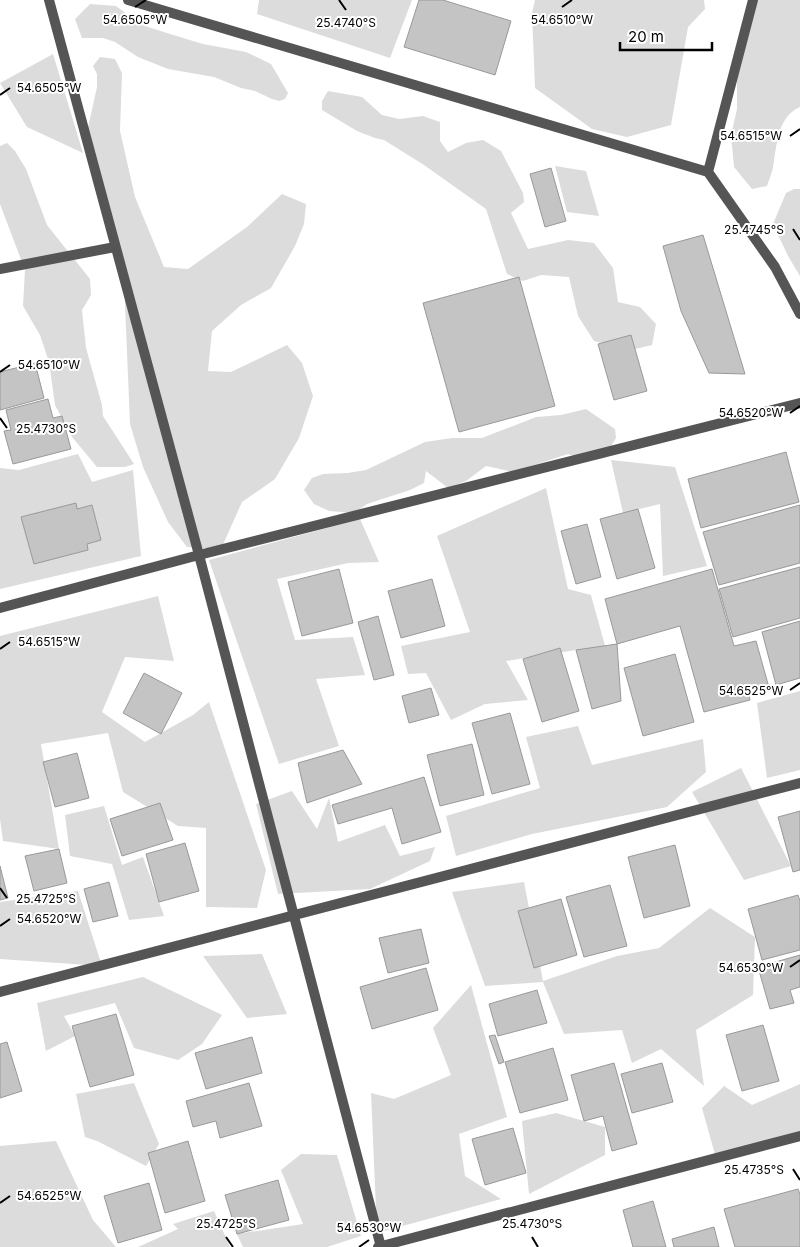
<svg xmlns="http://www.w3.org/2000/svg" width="800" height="1247" viewBox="0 0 800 1247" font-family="Inter,sans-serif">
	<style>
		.green { fill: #dcdcdc }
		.building { fill: #c4c4c4; stroke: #999 }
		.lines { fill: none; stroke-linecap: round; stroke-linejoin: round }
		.minor { stroke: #555; stroke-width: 10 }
		.ticks { fill: none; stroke: #000; stroke-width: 2 }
		.ticks-label { font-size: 12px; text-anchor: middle; fill: #000; stroke: #fff; stroke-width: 4; stroke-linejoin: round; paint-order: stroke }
	</style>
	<rect width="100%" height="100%" fill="#fff"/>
	<path class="green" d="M259,0H412L390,58L257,14Z
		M535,0H704L705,9L688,27L671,125L627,137L592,129L535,88L532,13Z
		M749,0H800V107C777,117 777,145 773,167C772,173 769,180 767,186L752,189L734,167L731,135L737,109V77Z
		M90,4L116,6L142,25L170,34L203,44L246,52L271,64L288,93L285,99L279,101L272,99L255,91L241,88L214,77L168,69L138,57L115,42L103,38H82L75,19Z
		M53,54L83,153L27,127L0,83Z
		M100,57L115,59L122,73L120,131L135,197L164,267L188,269L247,227L282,194L306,204L304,224L295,246L271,288L241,305L212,331L208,371L231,372L287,345L302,363L313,396L299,438L275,479L242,502L221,549L187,547L168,522L143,467L130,424L124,280L87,132L97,87V74L93,66Z
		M328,91L362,97L382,115L399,119L423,116L440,122V141L448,152L466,143L483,140L501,151L523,193L524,202L511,213L528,249L568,240L594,243L613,268L618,302L640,307L656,324L652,345L631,350L594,341L578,316L569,277L541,275L523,281L507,274L486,209L424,165L384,140L375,138L357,131L322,110V101Z
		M7,143L15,151L26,169L47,225L90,279L91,295L82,310L86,348L102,405L103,416L134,464L125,467H97L72,437L55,405L49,362L40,335L23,306L25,270L0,204V146Z
		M555,166L586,171L599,216L567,212Z
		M794,189H800V276L788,256L773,224L786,193Z
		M586,409L615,429L616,438L604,458L588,461L568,454L513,472L486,466L466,481L448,488L426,471L424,483L410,490L367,504L354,513L329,511L314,504L304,490L312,478L323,474L348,473L366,470L425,442L452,438H482L536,417L561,415Z
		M78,454L92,482L133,470L141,556L0,589V468L19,470Z
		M611,460L675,467L707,566L663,576L660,504L623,513Z
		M546,488L568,589L591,595L607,653L576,650L506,661L528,700L485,704L451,720L426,673L408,674L401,646L470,632L437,536Z
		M360,519L379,562L348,563L277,579L295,640L353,637L365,675L316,679L339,746L279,764L209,560Z
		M158,596L174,661L125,657L102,712L145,742L193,715L209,702L266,870L257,908L206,907V828L178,826L123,792L108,733L41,744L59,849L3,841L0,819V636Z
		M800,691V770L767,778L757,703Z
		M578,726L592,765L703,739L706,772L667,807L532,834L456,856L446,816L540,788L526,737Z
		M741,768L791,866L744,880L692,792Z
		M292,791L317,829L329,798L338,842L385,825L400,856L435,847L430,861L370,889L278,894L256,804Z
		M104,806L122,865L143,857L164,916L129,920L112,864L70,856L65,815Z
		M524,882L543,981L617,956L659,948L710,908L755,937L753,995L696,1030L704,1086L661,1049L632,1063L622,1030L564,1034L543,982L485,986L452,892Z
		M78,891L102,966L0,959V902Z
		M262,954L287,1014L247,1018L203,956Z
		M143,977L222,1015L202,1044L178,1060L134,1048L115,1003L64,1016L75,1036L46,1051L37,1003Z
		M471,985L507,1117L459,1134L465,1176L501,1199L377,1233L371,1093L394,1099L451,1075L433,1028Z
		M134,1083L159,1144L146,1166L97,1141L85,1137L76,1094Z
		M800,1084V1136L716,1158L702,1108L724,1086L752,1105Z
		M556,1113L605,1127V1155L529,1194L522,1121Z
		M56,1141L93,1220L116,1247H0V1146Z
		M301,1154L337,1155L361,1236L327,1247H243L237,1234L303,1224L281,1170Z
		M214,1211L230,1247H138L178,1229L173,1224Z"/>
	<path class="building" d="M419,0H443L511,21L495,75L404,47Z
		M551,168L566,221L545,227L530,174Z
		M703,235L745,374L709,373L681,311L663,246Z
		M519,277L555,406L459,432L423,303Z
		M631,335L647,391L614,400L598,344Z
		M35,363L44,398L0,410V372Z
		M48,399L53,418L62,416L71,449L13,464L4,431L11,430L6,410Z
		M786,452L799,502L701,528L688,479Z
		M76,503L77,509L92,505L101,540L87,544L88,550L34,564L21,517Z
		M800,505V563L719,585L703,532Z
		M638,509L655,568L617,579L600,519Z
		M587,524L601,577L576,584L561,531Z
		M800,567V618L733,637L719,589Z
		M339,569L353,623L302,636L288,582Z
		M712,569L734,646L756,641L768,684L747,689L750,700L704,712L680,626L617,644L605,599Z
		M432,579L445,626L401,638L388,591Z
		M378,616L394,675L374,680L358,622Z
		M800,621V678L776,685L762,632Z
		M617,644L621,701L592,709L576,650Z
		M560,648L579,711L542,722L523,659Z
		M675,654L694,722L643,736L624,668Z
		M144,673L182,693L161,734L123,713Z
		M431,688L439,715L409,723L402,696Z
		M510,713L530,784L492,794L472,723Z
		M472,744L484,795L440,806L427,755Z
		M343,750L362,784L307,803L298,763Z
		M77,753L89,798L55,807L43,762Z
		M424,777L441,832L402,844L392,808L338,824L332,805Z
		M160,803L173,840L122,856L110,819Z
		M800,811V870L793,872L778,817Z
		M185,843L199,891L159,902L146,854Z
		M675,845L690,906L644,918L628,857Z
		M59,849L67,883L34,891L25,856Z
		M0,866L8,898L0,900Z
		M109,882L118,916L93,922L84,889Z
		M610,885L627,946L584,957L566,897Z
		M798,895L800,901V950L762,960L748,909Z
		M561,899L577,955L534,968L518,911Z
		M421,929L429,963L388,973L379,938Z
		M800,955V987L790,990L794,1003L770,1009L758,967Z
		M426,968L438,1010L372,1029L360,987Z
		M537,990L547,1023L498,1036L489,1004Z
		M116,1014L134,1075L90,1087L72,1026Z
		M763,1025L779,1081L742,1091L726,1035Z
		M495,1035L504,1062L499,1064L489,1036Z
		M252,1037L262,1073L206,1089L195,1053Z
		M7,1042L22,1091L0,1098V1044Z
		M553,1048L568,1100L520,1113L505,1062Z
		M614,1063L637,1144L612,1151L603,1116L584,1121L571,1075Z
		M662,1063L673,1102L632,1113L621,1074Z
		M249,1083L262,1126L220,1138L216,1121L193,1127L186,1101Z
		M513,1128L526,1173L485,1185L472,1139Z
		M188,1141L205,1201L165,1213L148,1153Z
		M278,1180L289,1220L237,1234L225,1195Z
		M149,1183L162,1230L118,1243L104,1196Z
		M798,1189L800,1194V1247H735L724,1209Z
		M653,1201L666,1247H633L623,1210Z
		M714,1227L719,1247H674L672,1239Z"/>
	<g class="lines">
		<path class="minor" d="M49,0L199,555L381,1247
			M128,0L708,172L775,267L800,314
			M708,172L753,0
			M0,269L115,247
			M0,608L199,555L800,403
			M0,992L800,783
			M378,1247L800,1136"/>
	</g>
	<path class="ticks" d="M339,0L346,10M135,7L146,0M562,7L572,0M0,95L10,88M790,136L800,129M793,229L800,240M0,372L10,365M790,413L800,406M0,418L7,428M0,649L10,642M790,690L800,683M0,888L7,898M0,926L10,919M790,967L800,960M793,1169L800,1180M0,1203L10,1196M226,1237L233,1247M532,1237L538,1247M359,1247L369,1240"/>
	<g class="ticks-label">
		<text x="135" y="24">54.6505°W</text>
		<text x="562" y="24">54.6510°W</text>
		<text x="346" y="27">25.4740°S</text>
		<text x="49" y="92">54.6505°W</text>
		<text x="751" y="140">54.6515°W</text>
		<text x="754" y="234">25.4745°S</text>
		<text x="49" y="369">54.6510°W</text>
		<text x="751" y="417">54.6520°W</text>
		<text x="46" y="433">25.4730°S</text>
		<text x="49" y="646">54.6515°W</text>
		<text x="751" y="695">54.6525°W</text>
		<text x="46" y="903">25.4725°S</text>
		<text x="49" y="923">54.6520°W</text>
		<text x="751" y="972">54.6530°W</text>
		<text x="754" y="1174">25.4735°S</text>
		<text x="49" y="1200">54.6525°W</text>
		<text x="226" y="1228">25.4725°S</text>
		<text x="532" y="1228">25.4730°S</text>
		<text x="369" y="1232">54.6530°W</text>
	</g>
	<path d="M620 42v8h92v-8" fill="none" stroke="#000000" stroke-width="2.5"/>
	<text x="628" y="42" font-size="15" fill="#000000" stroke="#ffffff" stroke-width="4" paint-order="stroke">20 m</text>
</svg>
